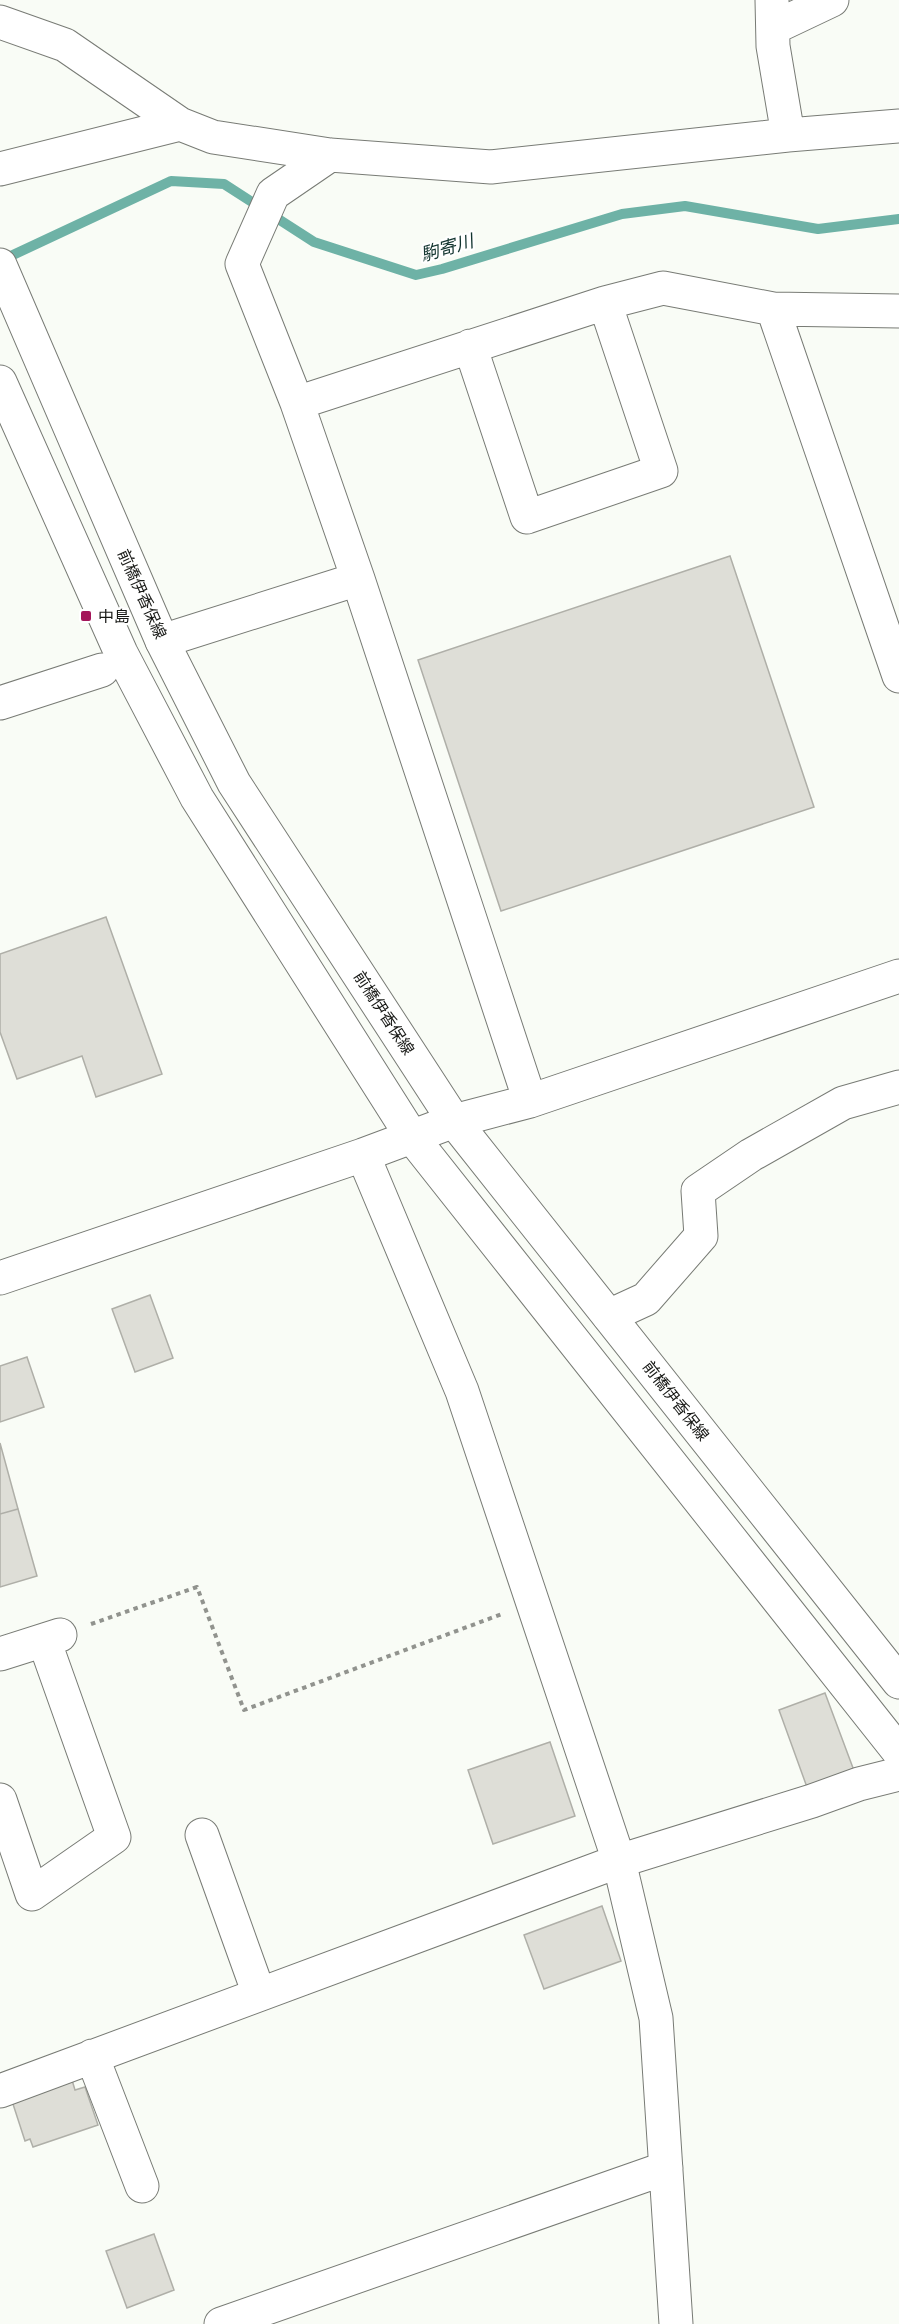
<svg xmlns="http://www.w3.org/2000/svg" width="899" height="2324" viewBox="0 0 899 2324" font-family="Rubik,'Noto Sans JP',sans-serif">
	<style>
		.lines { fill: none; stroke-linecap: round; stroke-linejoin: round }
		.stream { stroke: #6eb2a6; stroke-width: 10 }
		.building { fill: #deded7; stroke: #afafa8; stroke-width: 1.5 }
		.minor-casing { stroke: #787b75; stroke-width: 35 }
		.major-casing { stroke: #787b75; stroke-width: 35 }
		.path { stroke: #91938e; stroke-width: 4; stroke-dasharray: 4.5 4.5; stroke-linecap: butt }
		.minor { stroke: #fff; stroke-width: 33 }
		.major { stroke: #fff; stroke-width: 33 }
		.poi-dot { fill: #a4165a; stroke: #fff; stroke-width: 2 }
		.labels { text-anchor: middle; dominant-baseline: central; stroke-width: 4.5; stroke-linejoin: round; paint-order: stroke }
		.street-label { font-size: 16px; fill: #171815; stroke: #fff }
		.poi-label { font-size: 16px; fill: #171815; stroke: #fff; text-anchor: start }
		.water-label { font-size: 18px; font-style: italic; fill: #12342f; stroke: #fff }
	</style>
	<rect width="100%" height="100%" fill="#f9fcf6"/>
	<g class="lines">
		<path class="stream" d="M0,261L171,181L224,184L314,242L416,275L442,269L622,214L685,206L818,229L899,219"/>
	</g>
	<path class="building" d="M730,556L814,807L501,911L418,660Z
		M106,917L162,1074L96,1097L82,1056L17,1079L0,1032V954Z
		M150,1295L173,1358L135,1372L112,1309Z
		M27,1357L44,1407L0,1422V1366Z
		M0,1443L18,1509L0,1514Z
		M18,1509L37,1576L0,1587V1514Z
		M825,1693L859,1784L812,1801L779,1710Z
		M550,1742L575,1816L493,1844L468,1770Z
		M602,1906L621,1961L544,1989L524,1935Z
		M72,2080L75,2090L85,2087L98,2125L33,2147L30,2139L25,2141L12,2101Z
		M154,2234L174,2290L127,2308L106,2251Z"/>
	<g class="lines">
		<g class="minor-casing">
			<path id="minor" d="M772,0L773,46L788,135
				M0,22L65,45L180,124L213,137L330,155L491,167L788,135L899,126
				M773,28L832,0
				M0,169L180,124
				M773,309L899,676
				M470,346L527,517L661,471L605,303
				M297,403L242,264L273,194L330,155
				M162,641L358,579
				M0,703L102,670
				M530,1101L358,579L297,403L605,303L663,288L773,309L899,311
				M0,1278L363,1155L454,1121L530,1101L899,976
				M609,1316L646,1299L701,1236L698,1191L751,1155L843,1103L899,1087
				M0,1654L60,1635
				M0,1800L32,1894L114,1837L44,1640
				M202,1835L259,1994
				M92,2056L142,2186
				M0,2091L619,1861L462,1391L363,1155
				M221,2324L666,2168
				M676,2324L656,2018L619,1861L812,1801L859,1784L899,1774"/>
		</g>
		<g class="major-casing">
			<path id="major" d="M0,265L162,641L234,783L454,1121L899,1682
				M0,382L121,653L197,798L412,1137L899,1752"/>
		</g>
		<path class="path" d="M91,1624L197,1587L244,1710L502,1614"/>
		<use href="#minor" class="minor"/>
		<use href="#major" class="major"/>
	</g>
	<rect class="poi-dot" x="80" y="610" width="12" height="12" rx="3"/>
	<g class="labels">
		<g class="street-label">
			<text transform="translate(142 594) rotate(66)">前橋伊香保線</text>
			<text transform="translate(384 1013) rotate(57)">前橋伊香保線</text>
			<text transform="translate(676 1401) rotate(52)">前橋伊香保線</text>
		</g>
		<g class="poi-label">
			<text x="98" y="616">中島</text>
		</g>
		<g class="water-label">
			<text transform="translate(447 248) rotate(-16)">駒寄川</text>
		</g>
	</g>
</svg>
